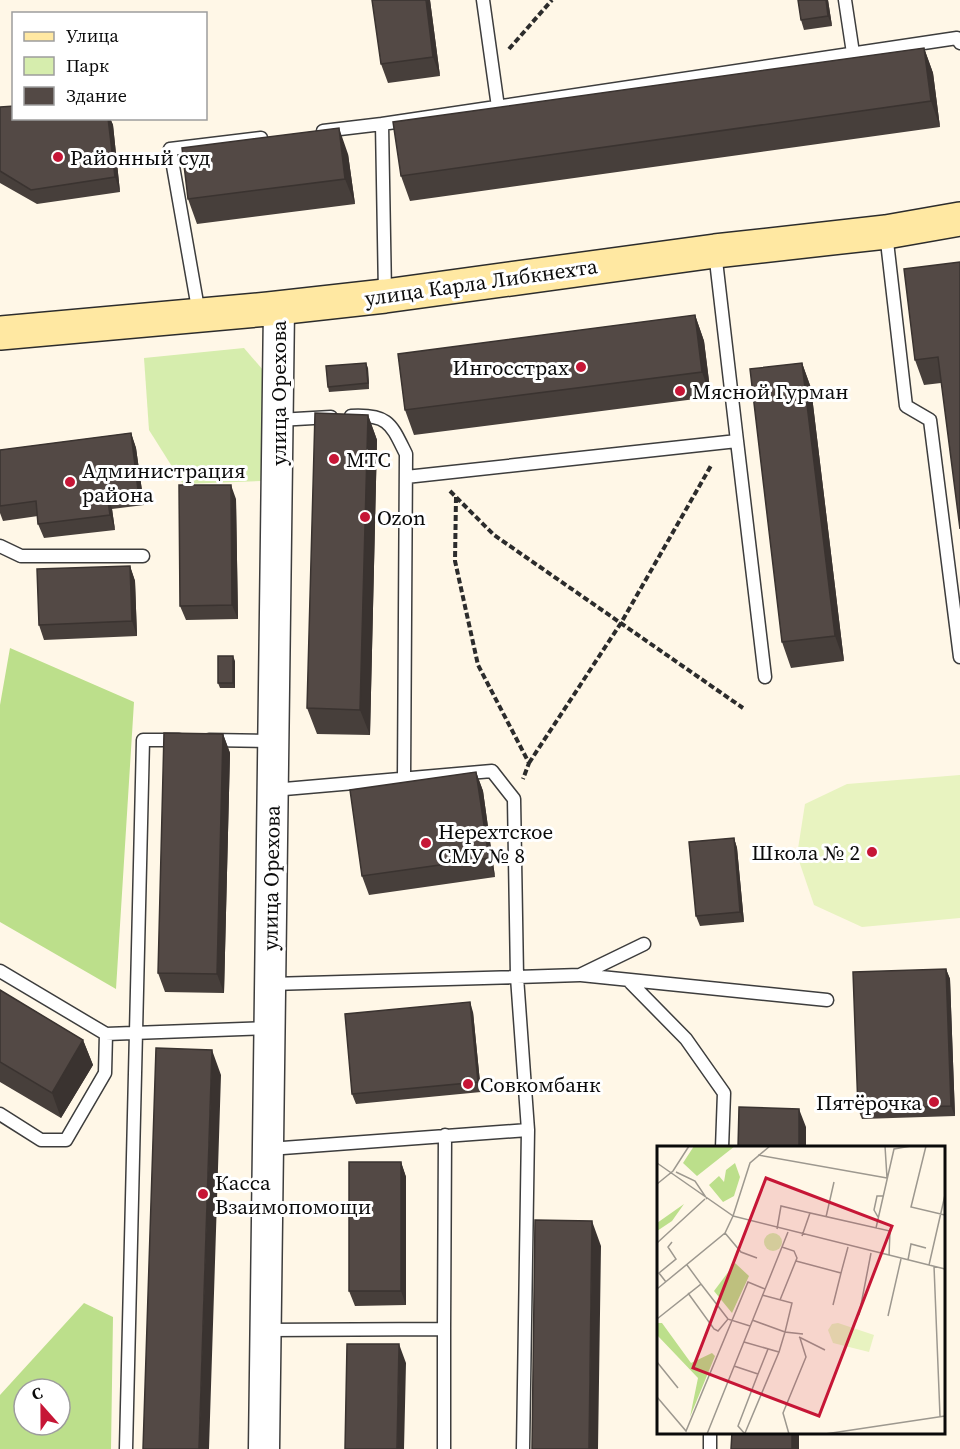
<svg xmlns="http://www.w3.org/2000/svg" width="960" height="1449" viewBox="0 0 960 1449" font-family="'Source Serif 4',serif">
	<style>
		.green { fill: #d6edad }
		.forest { fill: #bcdf8b; fill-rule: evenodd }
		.pitch { fill: #e8f3c0 }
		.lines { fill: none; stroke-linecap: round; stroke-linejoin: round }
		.service-casing { stroke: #3d3d3d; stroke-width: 15 }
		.tertiary-casing { stroke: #3d3d3d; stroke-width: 33 }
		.secondary-casing { stroke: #2c2c2c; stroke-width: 36 }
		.path { stroke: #2c2c2c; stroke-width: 4; stroke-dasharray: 6 3; stroke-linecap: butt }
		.service { stroke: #fff; stroke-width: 12 }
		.tertiary { stroke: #fff; stroke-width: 30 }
		.secondary { stroke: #ffe8a2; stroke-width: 33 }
		.wall { fill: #473f3b }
		.shaded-wall { fill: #3a3330 }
		.building { fill: #534945; stroke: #3a3330; stroke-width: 1.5 }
		.poi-dot { fill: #c61636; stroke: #fff; stroke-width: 2 }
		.labels { text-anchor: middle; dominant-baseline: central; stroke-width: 6; stroke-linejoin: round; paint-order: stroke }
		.poi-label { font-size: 21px; fill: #0a0a0a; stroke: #fff; text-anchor: start }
		.street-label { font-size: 21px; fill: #0a0a0a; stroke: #fff }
		.inset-road { fill: none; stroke: #9d988f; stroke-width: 1.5 }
		.view { fill: #c61636; fill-opacity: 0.15; stroke: #c61636; stroke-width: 3 }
		.inset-edge { fill: none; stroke: #0a0a0a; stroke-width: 3 }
	</style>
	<rect width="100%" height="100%" fill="#fff7e7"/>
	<path class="green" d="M244,348L263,370L261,481L183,484L149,430L144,358Z"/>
	<path class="forest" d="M10,648L134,702L116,989L0,922V705Z
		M84,1303L113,1317L111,1449H0V1395ZM24,1389H60V1425H24Z"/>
	<path class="pitch" d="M960,775V918L862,927L814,905L797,855L805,804L847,784Z"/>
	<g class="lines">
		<g class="service-casing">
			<path id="service" d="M483,0L498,107
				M845,0L853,53
				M323,131L382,124
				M886,233L906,406L930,420L960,657
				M385,294L382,124L957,38L960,43
				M199,314L170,149L261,138
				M351,416C389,414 391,424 406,454L404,778
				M278,420L331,417
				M737,441L765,677
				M406,477L737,441L715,252
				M0,546L21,556H143
				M209,740L272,741
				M273,790L492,771L514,799L517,977L580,975L644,944
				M0,971L106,1034
				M581,975L827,1000
				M628,980L686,1039L724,1093L722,1148
				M0,1114L41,1140H66L105,1073L106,1034L269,1028
				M269,1149L528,1130L517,977L271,984
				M444,1329V1449
				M266,1330L444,1329L445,1135
				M126,1449L143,740H179
				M523,1449L528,1130
				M710,1449V1432"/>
		</g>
		<g class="tertiary-casing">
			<path id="tertiary" d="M264,1449L279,308"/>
		</g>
		<g class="secondary-casing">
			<path id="secondary" d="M0,333L268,309L385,296L715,251L886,232L960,219"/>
		</g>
		<path class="path" d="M509,49L552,0
			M450,491L494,535L743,708
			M456,497L455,561L478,665L529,763L523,779
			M529,763L621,623L712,464"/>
		<use href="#service" class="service"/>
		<use href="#tertiary" class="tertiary"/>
		<use href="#secondary" class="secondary"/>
	</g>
	<path class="wall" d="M430,0L440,76L388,83L381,64Z
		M798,0H828L832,26L804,30L801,20Z
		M924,48L933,73L940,127L410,201L401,176Z
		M0,107L14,118H110L113,125L120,192L37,204L0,183Z
		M348,154L355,204L197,224L188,199Z
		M960,262L941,383L924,385L915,360Z
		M695,315L704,341L711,397L414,435L405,410Z
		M802,363L811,388L844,661L791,668L782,642Z
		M368,368L369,389L329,392L328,387Z
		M368,415L377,440L370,735L317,734L307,708Z
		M131,433L136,448L144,505L112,509L115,530L44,538L38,524V516L3,521L0,513V450Z
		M236,499L238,619L186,620L180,606Z
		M130,566L135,581L137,636L44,640L39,625Z
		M235,661V688H220L218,683Z
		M223,734L230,753L224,993L165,992L158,973Z
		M476,772L483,791L495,877L369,895L362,876Z
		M734,838L737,848L744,922L700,926L696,916Z
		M946,969L950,979L955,1116L862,1119L858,1109Z
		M0,990L83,1040L93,1065L61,1118L0,1082Z
		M473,1012L481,1092L356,1104L352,1094Z
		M401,1162L406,1177V1305L355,1306L349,1291Z"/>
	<path class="shaded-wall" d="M426,0H430L440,76L433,57Z
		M826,0H828L832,26L828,16Z
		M924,48L933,73L940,127L931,101Z
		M108,118H110L113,125L120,192L115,177Z
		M339,128L348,154L355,204L345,179Z
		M695,315L704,341L711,397L702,372Z
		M366,363L368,368L369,389L368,383Z
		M802,363L811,388L844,661L835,636Z
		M368,415L377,440L370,735L360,710Z
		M131,433L136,448L144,505L138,490Z
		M231,485L236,499L238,619L232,605Z
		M107,494L112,509L115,530L110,515Z
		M130,566L135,581L137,636L132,621Z
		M233,656L235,661V688L233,683Z
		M223,734L230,753L224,993L217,974Z
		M476,772L483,791L495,877L489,858Z
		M734,838L737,848L744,922L740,912Z
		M946,969L950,979L955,1116L951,1106Z
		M470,1002L473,1012L481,1092L478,1082Z
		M83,1040L93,1065L61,1118L52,1093Z
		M212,1050L221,1075L209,1449H199Z
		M799,1109L806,1127V1148H799Z
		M401,1162L406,1177V1305L401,1291Z
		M592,1221L601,1246L598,1449H589Z
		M399,1344L406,1363L404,1449H397Z
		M792,1432H799V1449H792Z"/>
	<path class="building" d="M372,0H426L433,57L381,64Z
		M798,0H826L828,16L801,20Z
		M924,48L931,101L401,176L393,122Z
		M14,106V118H108L115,177L31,190L0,171V107Z
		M339,128L345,179L188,199L182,148Z
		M960,262V529L938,357L915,360L904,269Z
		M695,315L702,372L405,410L398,354Z
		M366,363L368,383L328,387L326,366Z
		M802,363L835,636L782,642L750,369Z
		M315,413L368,415L360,710L307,708Z
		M131,433L138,490L107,494L110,515L38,524L36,501L0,506V450Z
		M179,485H231L232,605L180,606Z
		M130,566L132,621L39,625L37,569Z
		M218,656H233V683H218Z
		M164,733L223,734L217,974L158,973Z
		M476,772L489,858L362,876L350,790Z
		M734,838L740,912L696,916L689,842Z
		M946,969L951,1106L858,1109L853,972Z
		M0,990L83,1040L52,1093L0,1062Z
		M470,1002L478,1082L352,1094L345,1014Z
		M156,1048L212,1050L199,1449H143Z
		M739,1107L799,1109V1148H738Z
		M349,1162H401V1291H349Z
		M535,1220L592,1221L589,1449H532Z
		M347,1344H399L397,1449H345Z
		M732,1432H792V1449H731Z"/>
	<g class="poi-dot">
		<circle cx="58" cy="157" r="6"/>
		<circle cx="581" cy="367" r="6"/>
		<circle cx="680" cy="391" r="6"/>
		<circle cx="334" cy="459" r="6"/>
		<circle cx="70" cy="482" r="6"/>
		<circle cx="365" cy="517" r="6"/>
		<circle cx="426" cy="843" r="6"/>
		<circle cx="872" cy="852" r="6"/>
		<circle cx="468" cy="1084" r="6"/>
		<circle cx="934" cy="1102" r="6"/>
		<circle cx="203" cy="1194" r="6"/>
	</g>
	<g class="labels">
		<g class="poi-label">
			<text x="70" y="157">Районный суд</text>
			<text x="569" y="367" text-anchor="end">Ингосстрах</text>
			<text x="692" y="391">Мясной Гурман</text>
			<text x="346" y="459">МТС</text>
			<text x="82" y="470">Администрация<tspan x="82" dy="24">района</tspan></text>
			<text x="377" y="517">Ozon</text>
			<text x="438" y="831">Нерехтское<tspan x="438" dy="24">СМУ № 8</tspan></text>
			<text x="860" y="852" text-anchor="end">Школа № 2</text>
			<text x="480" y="1084">Совкомбанк</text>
			<text x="922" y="1102" text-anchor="end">Пятёрочка</text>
			<text x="215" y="1182">Касса<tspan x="215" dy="24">Взаимопомощи</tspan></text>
		</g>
		<g class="street-label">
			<text transform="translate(481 282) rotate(-8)">улица Карла Либкнехта</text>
			<text transform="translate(278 393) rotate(-90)">улица Орехова</text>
			<text transform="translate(271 878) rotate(-89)">улица Орехова</text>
		</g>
	</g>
	<g transform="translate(657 1146)">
		<rect width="288" height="288" fill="#fff7e7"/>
		<path d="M107 96a9 9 0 1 1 18 0a9 9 0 1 1-18 0Z" fill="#d6edad"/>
		<path d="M37,0H78L40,30L26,17ZM78,17L83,31L77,50L66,56L52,39L62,30L67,36L69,24ZM27,58L15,75L0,85V77ZM78,117L92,130L75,167L57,145ZM0,177H5L34,217L55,207L58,210L33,271L41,232L0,189Z" fill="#bcdf8b"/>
		<path d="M181,177L217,189L212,206L176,197L171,184L175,178Z" fill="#e8f3c0"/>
		<path class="inset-road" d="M113,0L93,17L76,70L288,123M228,0L230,32M269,0L254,61L288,69M101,9L230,32M0,17L76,70L68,87L0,143M19,26L38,35L50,53M0,38L16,25L32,0M169,71L177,36M221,71L217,64L220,50H226M219,82L237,3L254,0M120,83L124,60L153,67M68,87L84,106L100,112M145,90L153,67L233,85L232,110M0,97L48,53M251,114L254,98L269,102M139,115L184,127L191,101M272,119L288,49M277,120L283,270M9,136L2,127L19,113L11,101L15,96M44,138L71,173M31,147L57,183L61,185L71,173L93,180M105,149L135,157L128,186L146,188M123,154L140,112L137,105L125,101M176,159L184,127M202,169L214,107M231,170L244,113M0,173L44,138L30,119M142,191L168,204M87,196L122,206L128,186L95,174M0,216L21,242M77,220L101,228L111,203M0,251L29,285L91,136L108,143M88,287L122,206M50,288L131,86M88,288L81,280L101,228M132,288L126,267L149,211L143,192M168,288L288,270"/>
		<path class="view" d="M109,32L235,80L162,270L36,222Z"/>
		<rect width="288" height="288" class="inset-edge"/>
	</g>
	<rect x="12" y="12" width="195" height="108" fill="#ffffff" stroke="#9d9d9d" stroke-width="1.5"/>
	<rect x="24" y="32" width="30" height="9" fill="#ffe8a2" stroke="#9d9d9d" stroke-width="1.5"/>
	<text x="66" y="42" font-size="18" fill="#0a0a0a">Улица</text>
	<rect x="24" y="57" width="30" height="18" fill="#d6edad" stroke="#9d9d9d" stroke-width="1.5"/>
	<text x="66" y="72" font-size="18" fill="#0a0a0a">Парк</text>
	<rect x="24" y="87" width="30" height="18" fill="#534945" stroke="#9d9d9d" stroke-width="1.5"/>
	<text x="66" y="102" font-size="18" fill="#0a0a0a">Здание</text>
	<g transform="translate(42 1407) rotate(339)"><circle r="28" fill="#ffffff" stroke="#9d9d9d" stroke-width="1.5"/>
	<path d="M0-4.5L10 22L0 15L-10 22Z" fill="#c61636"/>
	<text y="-9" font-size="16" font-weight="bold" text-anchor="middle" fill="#0a0a0a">С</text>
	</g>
</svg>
